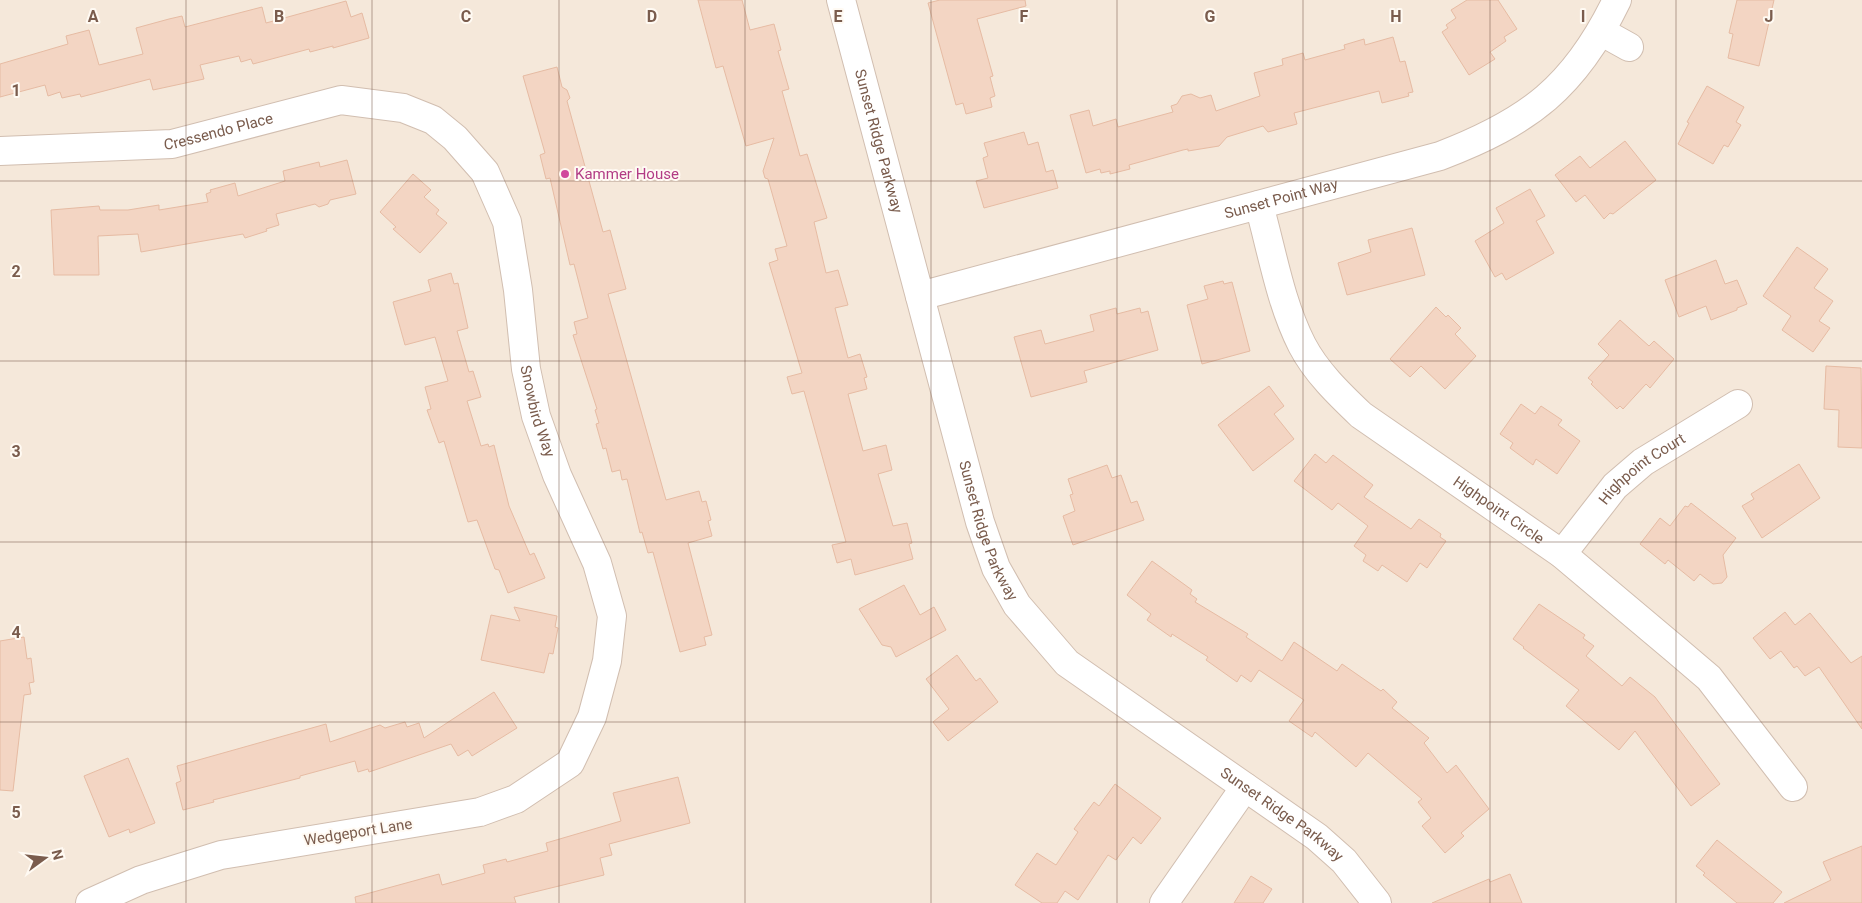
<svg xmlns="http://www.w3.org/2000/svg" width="1862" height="903" viewBox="0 0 1862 903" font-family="Roboto,sans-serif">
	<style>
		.residential { fill: #f5e8da }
		.building { fill: #f3d5c3; stroke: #e6bba3 }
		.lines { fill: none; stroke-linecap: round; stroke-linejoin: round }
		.minor-casing { stroke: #d1beb0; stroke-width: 30 }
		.minor { stroke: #fff; stroke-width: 28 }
		.grid { fill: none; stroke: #7a5c4d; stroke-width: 1; stroke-opacity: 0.55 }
		.hotel-dot { fill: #d1479c; stroke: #fffaf3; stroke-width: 2 }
		.labels { text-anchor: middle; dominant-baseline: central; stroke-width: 4; stroke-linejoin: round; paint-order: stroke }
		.street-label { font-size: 15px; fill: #7a5c4d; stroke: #fffaf3 }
		.hotel-label { font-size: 15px; fill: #b23c85; stroke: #fffaf3; text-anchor: start }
		.grid-label { font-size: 16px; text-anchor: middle; font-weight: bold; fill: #7a5c4d; stroke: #fffaf3; stroke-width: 4; stroke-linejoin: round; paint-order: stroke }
	</style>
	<rect width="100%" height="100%" fill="#fdf6ec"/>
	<path class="residential" d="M0,0H1862V903H0Z"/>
	<path class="building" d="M698,0H742L750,30L774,24L781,50L778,51L789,89L782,91L800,156L807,154L827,218L814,222L826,273L838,270L848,305L835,308L848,358L860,354L867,377L864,378L867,389L848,394L863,451L886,445L892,470L878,474L893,526L907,523L912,543L909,544L913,559L855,575L851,559L837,563L832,545L846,542L804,391L792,394L787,377L802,373L769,263L778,260L775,249L787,246L768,179L765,178L763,171L774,138L746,146L723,66L716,68Z
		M940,0H1025L1026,6L977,19L993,76L990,77L995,96L990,98L992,107L966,114L963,103L956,105L928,3Z
		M1467,0H1498L1517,29L1504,37L1506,41L1490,52L1495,59L1469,75L1442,32L1448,28L1446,25L1456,18L1451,10Z
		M1737,0H1774L1759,66L1728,58L1733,34L1729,33Z
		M346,1L351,17L362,13L369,38L333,48V46L310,52L309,49L253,64L251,59L241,62L239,56L200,65L204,79L153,90L150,79L81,97L80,94L62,98L60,92L48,96L45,85L0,97V64L68,44L66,36L89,30L99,65L143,54L136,28L169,19L182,16L185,27L262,7L266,23Z
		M1393,37L1400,62L1405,61L1413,92L1408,93L1409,96L1382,103L1379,91L1294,113L1297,124L1268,132L1263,126L1227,137L1219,146L1188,151V149L1183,150L1129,165L1130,169L1110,174V171L1101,173L1100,169L1086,173L1070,115L1089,110L1093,126L1116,119L1118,127L1173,112L1171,106L1177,104L1182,96L1191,94L1200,98L1211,95L1216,111L1260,96L1254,73L1283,65L1282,59L1303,53L1305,60L1345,49L1344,45L1364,39L1365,45Z
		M557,67L562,87L567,90L570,98L567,101L603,232L610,230L626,289L608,294L666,500L699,491L702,502L706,501L711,520L708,521L712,536L688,543L712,635L704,637L706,645L680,652L653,552L648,553L642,532L640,533L627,479L622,480L620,470L612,472L606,448L603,449L596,424L599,423L595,410L597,409L573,335L577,334L574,322L588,318L574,264L570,265L550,178L546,179L540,155L545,153L523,76Z
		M1707,86L1744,107L1736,122L1741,125L1728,147L1724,145L1713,164L1678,144L1689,123L1687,122Z
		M1024,132L1028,145L1038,142L1046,172L1053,170L1058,188L984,208L976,181L988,178L983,158L988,156L984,143Z
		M1625,141L1656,180L1613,214L1610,213L1604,219L1585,195L1576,202L1555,175L1580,156L1590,168Z
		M347,160L356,194L330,200L328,204L319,207L315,204L276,214L279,225L266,229L267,231L245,238L243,234L141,252L138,234L98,236L99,275H54L51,210L99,206L100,210H128L159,205V210L208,202L206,194L211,192L210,190L235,183L238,196L285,181L283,171L319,162L320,167Z
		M413,174L431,190L424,197L439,210L436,214L447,223L420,253L393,229L396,227L380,212Z
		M1530,189L1545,216L1536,221L1554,253L1506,280L1502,273L1495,277L1475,241L1504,223L1496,208Z
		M1412,228L1425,275L1347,295L1338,263L1371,252L1368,240Z
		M1797,247L1828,269L1814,288L1833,301L1819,321L1830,328L1813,352L1782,330L1791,316L1763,296Z
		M1716,260L1725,284L1737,280L1747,304L1737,308V310L1711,320L1706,306L1679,317L1665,280Z
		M451,273L454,284L458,283L468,328L457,331L469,372L473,371L481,397L467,401L481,446L488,444L489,447L494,445L509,506L530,555L534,553L545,578L508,593L499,570L495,569L477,520L468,522L444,441L439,443L427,410L431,409L425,387L448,381L435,337L405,345L393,302L431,291L428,280Z
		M1223,281L1224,284L1232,282L1250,351L1202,364L1187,305L1208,299L1204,286Z
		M1436,307L1446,317L1448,315L1461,328L1455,334L1476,356L1445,389L1421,366L1410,377L1390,359Z
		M1116,308L1117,314L1140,308L1141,313L1148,311L1158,350L1084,371L1087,382L1031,397L1014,337L1041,330L1045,344L1094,331L1090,315Z
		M1620,320L1649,346L1654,341L1674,359L1650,388L1646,384L1623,409L1620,406L1617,409L1591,384L1593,382L1588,378L1609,355L1598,344Z
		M1826,366L1861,368L1862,448L1838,447L1839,410L1824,409Z
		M1269,386L1284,406L1274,414L1294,439L1253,471L1218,425Z
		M1521,404L1535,414L1541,406L1562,420L1558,425L1580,441L1557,474L1536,459L1533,465L1510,448L1513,443L1500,434Z
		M1315,454L1326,463L1333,455L1373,485L1364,497L1411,529L1419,519L1441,534L1440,537L1446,541L1427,568L1420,563L1407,582L1382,565L1378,571L1363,561L1366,555L1354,546L1368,526L1338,503L1332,510L1294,481Z
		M1799,464L1820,498L1762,538L1742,506L1754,499L1751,494Z
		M1107,465L1112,478L1121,475L1131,503L1137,501L1144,520L1073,545L1063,516L1075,511L1070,495L1073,494L1068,479Z
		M1691,503L1736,538L1723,555L1727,577L1722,583L1713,584L1700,574L1694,581L1668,560L1665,564L1640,544L1660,518L1670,526L1685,506L1688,507Z
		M1152,561L1192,590L1190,594L1197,599L1195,602L1248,634L1246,637L1282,661L1294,642L1337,671L1342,664L1381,691L1383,689L1397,702L1392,708L1429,738L1424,743L1447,773L1456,765L1489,809L1461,833L1464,836L1445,853L1422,826L1431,818L1418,802L1422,799L1368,753L1356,767L1315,732L1312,737L1289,721L1304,700L1259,670L1251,682L1241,675L1237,682L1206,660L1208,657L1172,634L1171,637L1147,620L1151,614L1127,595Z
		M904,585L920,615L934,607L946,630L896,657L891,647L882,645L859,609Z
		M1539,604L1585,635L1583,638L1594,646L1586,656L1622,686L1630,677L1655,697L1720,784L1691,806L1635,731L1619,750L1566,706L1579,690L1523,648L1524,647L1513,639Z
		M514,607L557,616L555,627L558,628L553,654L549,653L544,673L481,660L491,615L520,621Z
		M1785,612L1795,625L1810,613L1851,663L1862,656V729L1819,667L1805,676L1797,666L1794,668L1781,651L1770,659L1753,638Z
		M24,637L27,659L31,658L34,682L29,683L31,694L24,695L13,791L0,790V641Z
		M957,655L976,681L980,678L998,702L948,741L933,722L949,709L926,679Z
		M494,692L517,728L472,756L468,750L458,756L451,744L369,772L368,769L358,772L355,761L300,776V778L213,800L214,802L183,810L176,783L181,781L177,766L326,724L330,742L380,725L385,728L405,722L407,727L419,723L424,738Z
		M128,758L155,823L130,833L129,829L109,837L84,776Z
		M678,777L690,823L609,844L612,855L600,858L604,875L514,897L516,903H356L355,897L439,874L442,885L485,873L483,865L506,859L507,862L548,851L546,843L621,821L613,793Z
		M1115,784L1161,818L1141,844L1133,837L1116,860L1108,855L1078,900L1065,891L1057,903H1042L1015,885L1037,853L1056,865L1078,832L1074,829L1094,802L1099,806Z
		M1717,840L1782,892L1773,903H1737L1703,875L1705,873L1696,866Z
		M1862,846V903H1784L1831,880L1823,862Z
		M1510,874L1522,903H1432L1489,879L1490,882Z
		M1251,876L1272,889L1263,903H1234Z"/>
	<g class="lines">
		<g class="minor-casing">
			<g id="minor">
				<path id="s1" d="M841,0L980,522L996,568L1017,605L1067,663L1317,837L1344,861L1377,903"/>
				<path d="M1602,32L1629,47"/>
				<path id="s2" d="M0,151L172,144L341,100L403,108L433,120L455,138L485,172L507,222L518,290L526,369L536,416L557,475L597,563L612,616L607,661L592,717L570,763L516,799L480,812L221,855L141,880L90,903"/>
				<path id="s3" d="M1259,205C1272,251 1280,302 1302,345C1316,372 1339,394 1361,415L1562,554L1675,649L1709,678L1793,787"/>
				<path id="s4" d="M920,296L1440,156C1529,122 1575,87 1617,0"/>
				<path id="s5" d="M1562,554L1615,486L1643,462L1738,404"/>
				<path d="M1164,903L1245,787"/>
			</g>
		</g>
		<use href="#minor" class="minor"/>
	</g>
	<path class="grid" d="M186,0V903M372,0V903M559,0V903M745,0V903M931,0V903M1117,0V903M1303,0V903M1490,0V903M1676,0V903M0,181H1862M0,361H1862M0,542H1862M0,722H1862"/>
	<circle class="hotel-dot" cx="565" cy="174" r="5"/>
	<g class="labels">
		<g class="street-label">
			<text stroke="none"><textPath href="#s2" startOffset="220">Cressendo Place</textPath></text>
			<text stroke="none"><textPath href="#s1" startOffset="146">Sunset Ridge Parkway</textPath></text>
			<text stroke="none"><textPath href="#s4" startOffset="374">Sunset Point Way</textPath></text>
			<text stroke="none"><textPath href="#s2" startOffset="762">Snowbird Way</textPath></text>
			<text stroke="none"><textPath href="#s5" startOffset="118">Highpoint Court</textPath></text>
			<text stroke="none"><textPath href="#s3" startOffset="406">Highpoint Circle</textPath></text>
			<text stroke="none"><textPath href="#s1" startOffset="551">Sunset Ridge Parkway</textPath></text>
			<text stroke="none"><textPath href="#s1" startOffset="971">Sunset Ridge Parkway</textPath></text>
			<text transform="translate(358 832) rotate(-9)">Wedgeport Lane</text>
		</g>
		<g class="hotel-label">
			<text x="575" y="174">Kammer House</text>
		</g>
	</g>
	<g class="grid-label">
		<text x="93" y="22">A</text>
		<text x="279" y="22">B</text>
		<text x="466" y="22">C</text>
		<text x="652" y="22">D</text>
		<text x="838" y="22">E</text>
		<text x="1024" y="22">F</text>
		<text x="1210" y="22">G</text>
		<text x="1396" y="22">H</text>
		<text x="1583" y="22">I</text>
		<text x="1769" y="22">J</text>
		<text x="16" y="96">1</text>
		<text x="16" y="277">2</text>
		<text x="16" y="457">3</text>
		<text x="16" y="638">4</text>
		<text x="16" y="818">5</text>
	</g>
	<g transform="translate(45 858) rotate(75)" stroke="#fffaf3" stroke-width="4" paint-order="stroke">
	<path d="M0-4L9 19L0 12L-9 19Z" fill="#7a5c4d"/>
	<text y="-8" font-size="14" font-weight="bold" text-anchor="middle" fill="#7a5c4d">N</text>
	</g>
</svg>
